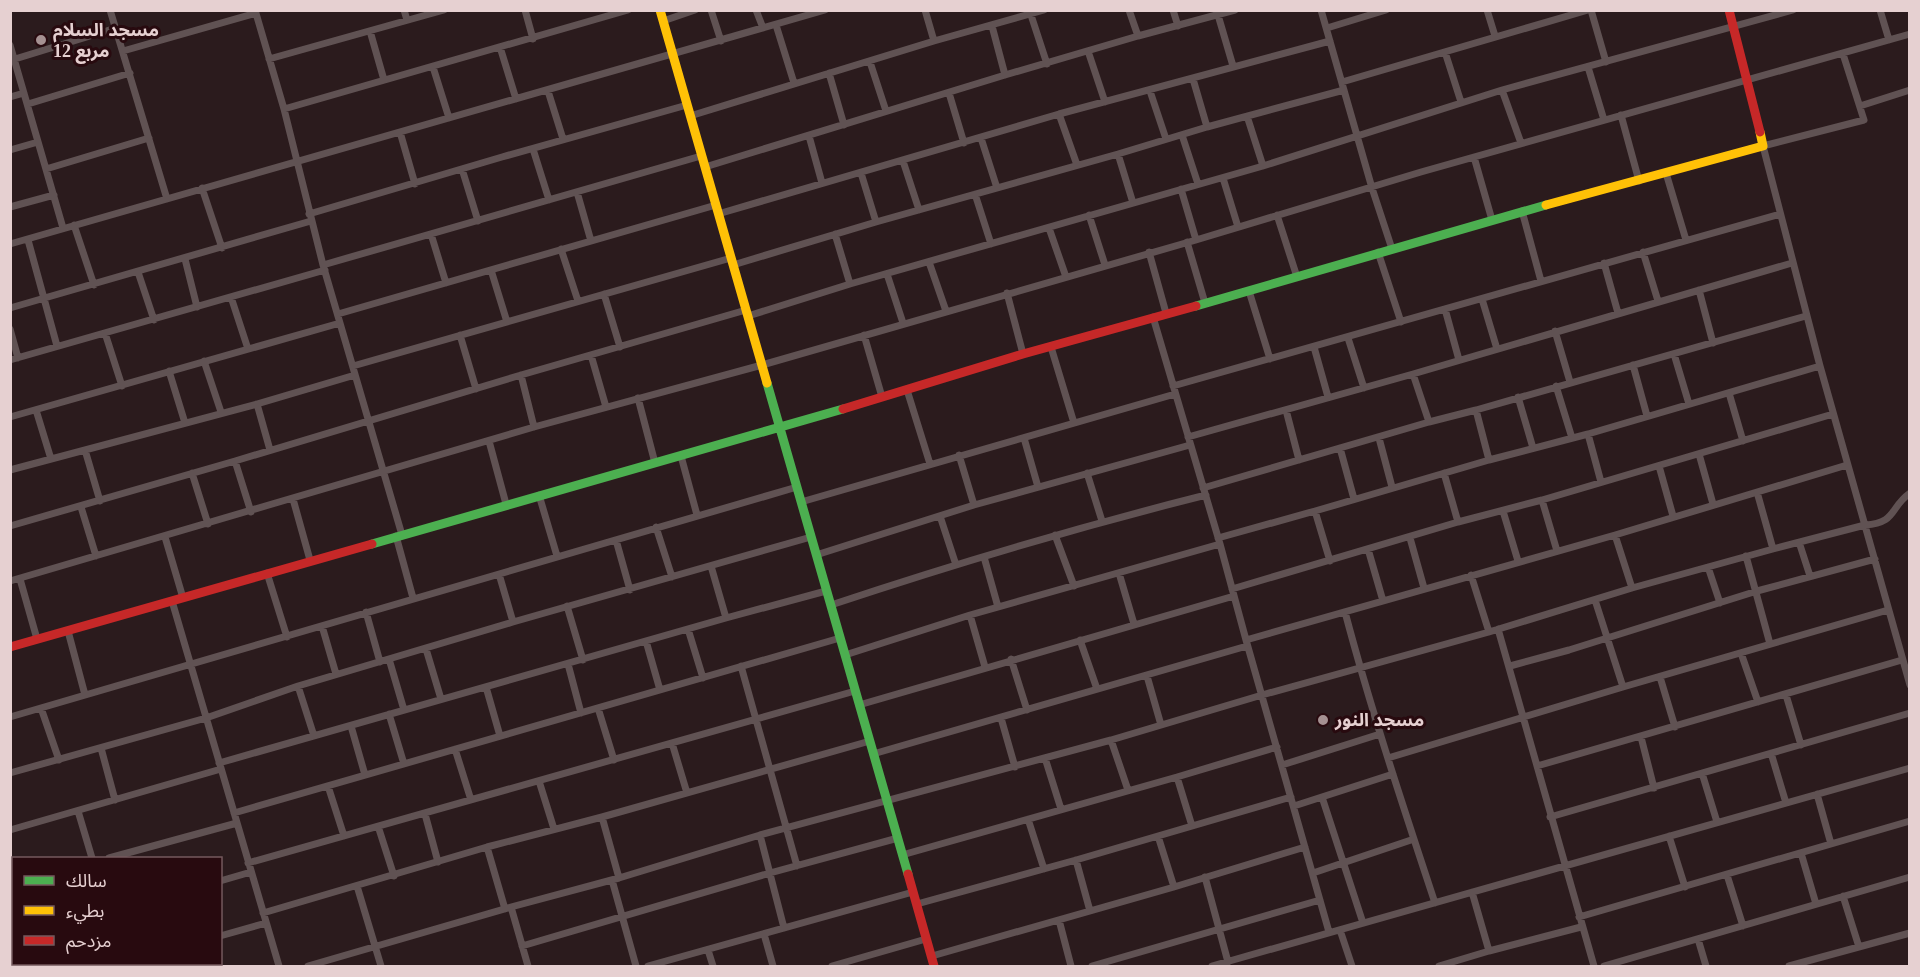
<svg xmlns="http://www.w3.org/2000/svg" width="1920" height="977" viewBox="0 0 1920 977" font-family="'Times New Roman','Noto Sans Arabic',serif">
	<style>
		.lines { fill: none; stroke-linecap: round; stroke-linejoin: round }
		.street { stroke: #605253; stroke-width: 7 }
		.fast { stroke: #4caf50; stroke-width: 9 }
		.slow { stroke: #ffc107; stroke-width: 9 }
		.jam { stroke: #c62828; stroke-width: 9 }
		.poi-dot { fill: #a59192; stroke: #280a0f; stroke-width: 2 }
		.labels { text-anchor: middle; dominant-baseline: central; stroke-width: 6; stroke-linejoin: round; paint-order: stroke }
		.poi-label { font-size: 18px; font-weight: bold; fill: #e6d0d1; stroke: #280a0f; text-anchor: start }
	</style>
	<rect width="100%" height="100%" fill="#2b1b1d"/>
	<g class="lines">
		<path class="street" d="M110,10L167,199
			M255,10L284,109L323,265L402,535
			M404,10L407,20
			M525,10L533,39
			M711,10L721,41
			M756,10L763,28
			M925,10L934,41
			M1129,10L1138,36
			M1173,10L1178,26
			M1321,10L1372,188L1392,249
			M1487,10L1495,36
			M1591,10L1606,62
			M1880,10L1889,40
			M1031,15L1047,64
			M1218,15L1233,66
			M663,21L695,10
			M776,25L794,83
			M992,26L1005,75
			M1327,28L1386,10
			M370,31L384,80
			M10,45L63,228
			M500,47L516,99
			M123,51L256,13
			M1088,51L1105,102
			M1445,52L1461,102
			M1843,54L1864,120L1763,146L1820,366L1910,685
			M15,59L116,28
			M269,59L444,10
			M870,62L886,111
			M433,67L449,118
			M1588,67L1604,120
			M829,73L844,125
			M1193,79L1207,127
			M1342,82L1588,10
			M1502,90L1521,143
			M548,91L563,139
			M1150,91L1166,139
			M949,93L964,143
			M10,97L24,93
			M28,104L130,73
			M1860,106L1910,90
			M284,109L628,10
			M1059,114L1077,165
			M1621,115L1639,181
			M690,116L934,41L1044,10
			M1247,116L1263,166
			M400,132L415,184
			M1182,135L1198,184
			M809,136L822,183
			M981,138L997,188
			M533,149L549,200
			M10,150L38,142
			M1118,154L1133,203
			M1474,157L1492,220
			M903,161L919,210
			M705,167L1005,75L1138,36L1235,10
			M46,169L149,138
			M462,169L478,221
			M861,173L876,222
			M1666,173L1686,240
			M1223,178L1238,227
			M202,188L222,248
			M1181,189L1196,240
			M577,192L591,241
			M975,194L991,244
			M10,207L54,195
			M1522,211L1541,281
			M309,214L502,157L687,105
			M718,214L1059,114L1330,41
			M1089,215L1105,265
			M1277,215L1297,277
			M74,225L94,285
			M1049,228L1066,277
			M431,234L446,283
			M835,234L850,284
			M28,240L57,346
			M1187,242L1205,303
			M10,244L825,10
			M561,249L578,301
			M1149,252L1166,313
			M1378,252L1401,322
			M1643,252L1658,301
			M185,259L197,307
			M929,262L946,311
			M1604,263L1618,313
			M323,265L701,156
			M733,265L876,222L1118,154L1207,127L1344,90
			M491,270L507,322
			M138,272L154,320
			M887,274L903,323
			M1699,290L1713,343
			M1249,291L1270,359
			M1007,293L1023,354
			M604,294L620,347
			M231,297L248,349
			M1482,299L1497,349
			M10,308L311,221
			M1445,309L1459,360
			M338,314L716,205
			M748,316L850,284L1263,166L1502,90L1793,10
			M1153,317L1220,544L1246,640L1329,932
			M10,329L18,358
			M1555,331L1570,382
			M105,333L122,386
			M460,335L476,389
			M864,335L882,397
			M1348,338L1364,388
			M1051,347L1074,423
			M1314,347L1328,397
			M1674,354L1689,404
			M591,355L606,407
			M10,360L325,270
			M204,361L221,412
			M1633,365L1647,416
			M353,366L731,258
			M169,371L185,423
			M1413,374L1429,422
			M521,375L534,427
			M1173,386C1375,329 1577,270 1780,214
			M1556,386L1572,438
			M907,390L930,464
			M1729,393L1743,441
			M1518,397L1533,448
			M638,398L655,463
			M257,404L270,450
			M36,410L51,459
			M1286,410L1299,460
			M1476,410L1489,460
			M10,417L340,323
			M1588,434L1601,482
			M1188,437L1413,374L1792,263
			M1024,438L1038,487
			M1379,438L1392,487
			M489,441L506,504
			M1340,448L1354,499
			M85,450L100,501
			M1699,454L1713,504
			M959,455L974,505
			M681,456L697,515
			M235,461L251,512
			M1659,466L1673,516
			M10,470L257,404L355,375
			M192,473L208,524
			M1087,473L1102,521
			M1444,473L1458,522
			M1203,488L1429,422L1476,410L1806,316
			M1757,492L1773,549
			M539,495L557,556
			M293,499L310,560
			M1542,500L1557,551
			M801,502L1175,394
			M81,507L96,556
			M1315,511L1330,561
			M1503,511L1518,561
			M940,516L956,565
			M10,526L235,461L521,375L746,310
			M656,527L672,577
			M1055,535L1074,586
			M1615,535L1632,588
			M396,536L413,598
			M165,537L183,598
			M1218,538L1315,511L1489,460L1588,434L1820,366
			M1410,538L1424,588
			M616,540L630,590
			M1799,542L1810,576
			M1368,549L1383,601
			M816,555L974,505L1190,445
			M1746,556L1770,644
			M984,557L998,607
			M711,566L726,618
			M1708,567L1720,603
			M267,573L287,637
			M1119,573L1134,624
			M499,574L513,622
			M1471,575L1489,632
			M20,579L37,639
			M10,581L534,427L762,365L1196,240L1421,172L1910,34
			M1232,589L1458,522L1542,500L1833,414
			M1595,600L1623,687
			M172,601L279,966
			M831,605C954,564 1079,527 1206,495
			M567,606L583,660
			M366,612L380,662
			M1345,612C1371,710 1403,806 1435,903
			M970,615L985,667
			M322,626L336,674
			M688,629L703,678
			M1498,629L1594,966
			M68,631L85,695
			M1080,640L1097,689
			M1246,640L1615,535L1847,465
			M646,641L660,690
			M426,649L441,699
			M1741,653L1758,702
			M845,655L970,615L1220,544
			M389,659L404,710
			M1011,659L1027,710
			M568,664L581,713
			M741,666L797,866
			M1510,666L1569,650L1757,591L1875,559
			M1147,676L1161,725
			M1660,677L1675,727
			M298,686L314,736
			M486,687L500,736
			M1786,695L1801,745
			M859,705L1234,596
			M41,708L59,760
			M598,708L614,760
			M389,714L404,764
			M10,717L797,487
			M1001,718L1015,767
			M351,726L365,775
			M1641,737L1654,788
			M1111,740L1128,790
			M672,743L687,793
			M101,748L115,800
			M455,749L471,800
			M1771,753L1786,803
			M873,754L1247,646
			M1045,758L1061,809
			M1388,758L1623,687L1888,610
			M219,763L726,618L826,591
			M1282,765L1380,734
			M1537,766L1902,660
			M10,773L206,718L298,686L513,622L811,537
			M1702,773L1717,822
			M1177,777L1192,826
			M539,781L554,829
			M328,786L344,836
			M1817,794L1831,844
			M1322,797L1363,923
			M1294,806L1393,774
			M78,811L92,858
			M234,813L840,638
			M425,814L438,862
			M602,817L619,878
			M1550,817L1910,713
			M1028,819L1044,869
			M378,826L394,876
			M10,830L221,769
			M760,835L784,928
			M1158,836L1174,887
			M1669,836L1685,887
			M487,847L505,909
			M1801,853L1816,904
			M902,855L1177,777L1277,747
			M109,858L237,823
			M1076,860L1090,911
			M248,863L855,691
			M1313,873L1414,839
			M1727,875L1743,926
			M1205,877L1228,962
			M612,880L636,966
			M220,881L251,872
			M10,886L14,885
			M357,886L381,966
			M1472,892L1489,951
			M1843,896L1859,947
			M917,904L1076,860L1291,797
			M511,907L528,966
			M263,913L487,847L602,817L870,741
			M1579,917L1910,821
			M1059,920L1071,966
			M1340,930L1352,966
			M764,934L773,966
			M220,936L266,923
			M1698,939L1706,966
			M10,941H14
			M522,946L770,873L898,838
			M708,950L713,966
			M932,956L1174,887L1305,847
			M166,964V966
			M113,966L124,964
			M308,966L511,907L619,878L760,835L1111,740L1262,695L1489,632L1632,588L1773,549L1865,525C1897,523 1889,508 1910,493
			M648,966L913,892
			M832,966L926,939
			M1092,966L1320,900
			M1212,966L1910,768
			M1439,966L1489,951L1581,927
			M1604,966L1910,877
			M1789,966L1910,933"/>
		<path class="fast" d="M1196,306L1546,205
			M767,383L908,874
			M372,544L843,409"/>
		<path class="slow" d="M660,10L767,383
			M1546,205L1763,146L1760,132"/>
		<path class="jam" d="M1729,10L1760,132
			M843,409L1023,354L1196,306
			M10,647L372,544
			M908,874L934,966"/>
	</g>
	<g class="poi-dot">
		<circle cx="41" cy="40" r="6"/>
		<circle cx="1323" cy="720" r="6"/>
	</g>
	<g class="labels">
		<g class="poi-label">
			<text x="53" y="30">مسجد السلام<tspan x="53" dy="21">مربع 12</tspan></text>
			<text x="1335" y="720">مسجد النور</text>
		</g>
	</g>
	<rect width="1920" height="977" fill="none" stroke="#e6d0d1" stroke-width="24"/>
	<rect x="12" y="857" width="210" height="108" fill="#280a0f" stroke="#74595d" stroke-width="1.5"/>
	<rect x="24" y="876" width="30" height="9" fill="#4caf50" stroke="#74595d" stroke-width="1.5"/>
	<text x="66" y="887" font-size="18" fill="#e6d0d1">سالك</text>
	<rect x="24" y="906" width="30" height="9" fill="#ffc107" stroke="#74595d" stroke-width="1.5"/>
	<text x="66" y="917" font-size="18" fill="#e6d0d1">بطيء</text>
	<rect x="24" y="936" width="30" height="9" fill="#c62828" stroke="#74595d" stroke-width="1.5"/>
	<text x="66" y="947" font-size="18" fill="#e6d0d1">مزدحم</text>
</svg>
